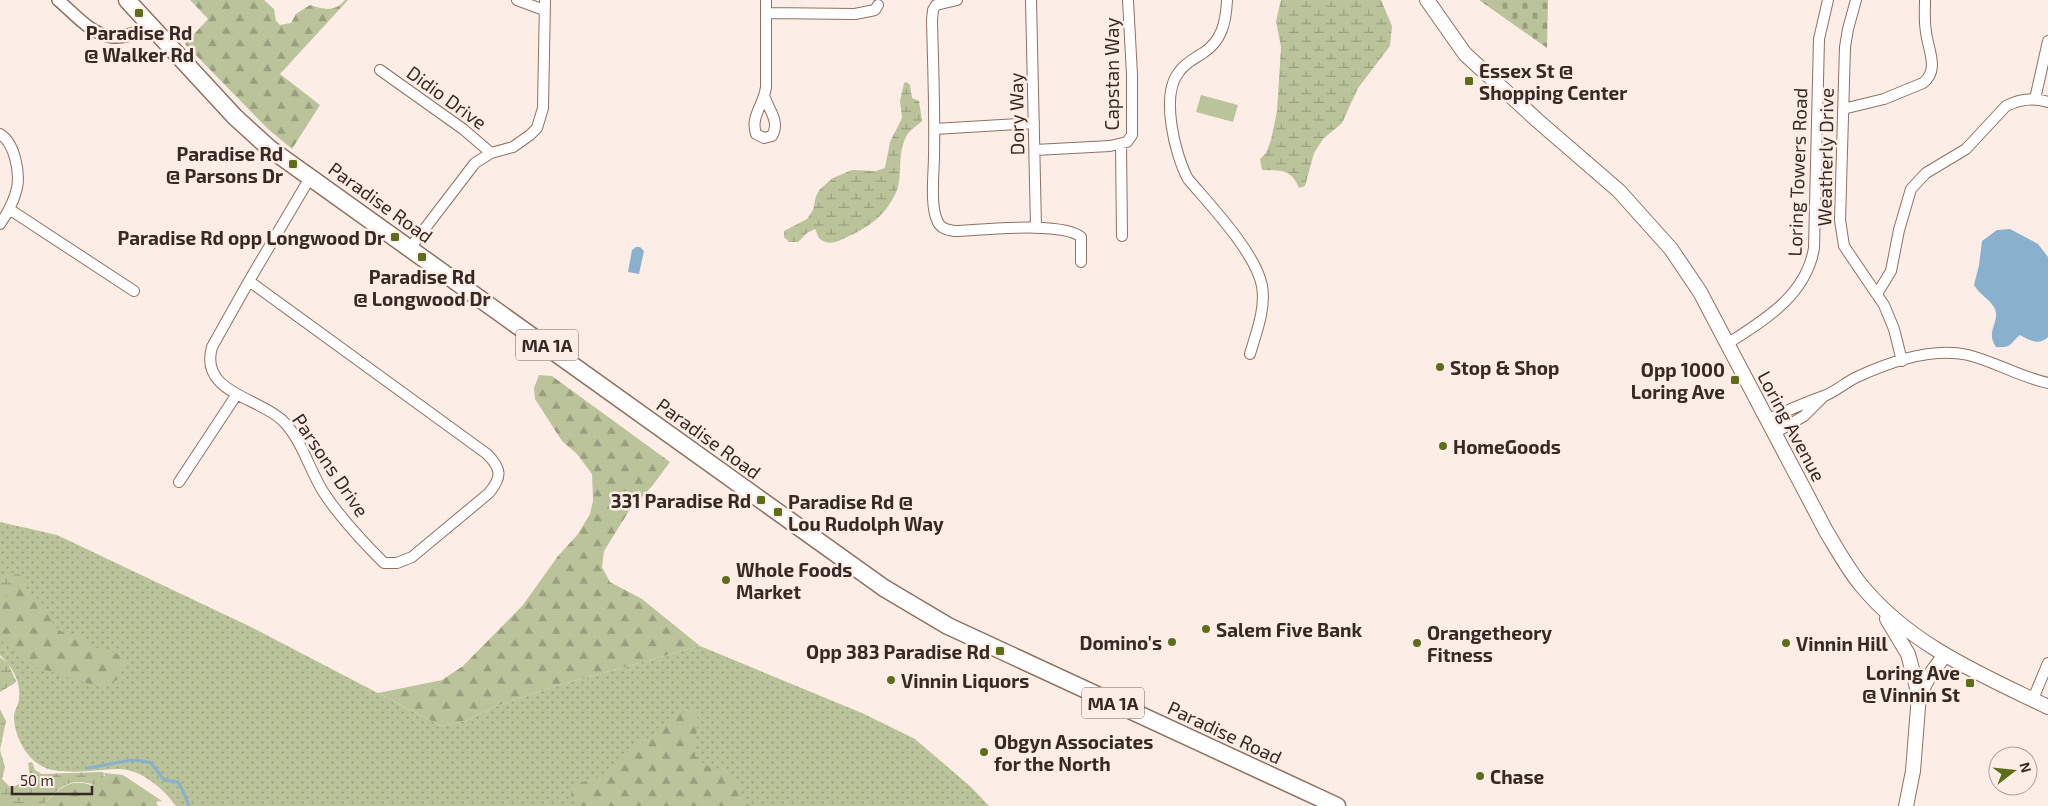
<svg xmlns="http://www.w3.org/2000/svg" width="2048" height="806" viewBox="0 0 2048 806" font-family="'Exo 2',sans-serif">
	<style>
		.grass { fill: url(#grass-dots) }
		.forest { fill: url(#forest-firs) }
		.wetland { fill: url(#wetland-marsh) }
		.cemetery { fill: url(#cemetery-stones) }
		.pitch { fill: #bbc39b }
		.water { fill: #89b1cd }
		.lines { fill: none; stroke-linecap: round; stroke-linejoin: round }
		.stream { stroke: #89b1cd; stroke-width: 3 }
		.minor-casing { stroke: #8f7162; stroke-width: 12 }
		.tertiary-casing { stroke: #8f7162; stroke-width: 14 }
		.secondary-casing { stroke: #8f7162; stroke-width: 16 }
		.trunk-casing { stroke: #8f7162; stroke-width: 19 }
		.minor { stroke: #fff; stroke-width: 10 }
		.tertiary { stroke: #fff; stroke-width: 11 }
		.secondary { stroke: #fff; stroke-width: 14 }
		.trunk { stroke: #fff; stroke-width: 16 }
		.poi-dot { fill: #5d6e1b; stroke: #fceee7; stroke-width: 2 }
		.labels { text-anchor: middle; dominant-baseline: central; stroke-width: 5; stroke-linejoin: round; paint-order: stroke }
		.shield { fill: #fceee7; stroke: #72655e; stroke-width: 1 }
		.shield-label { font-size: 18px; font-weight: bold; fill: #372a24 }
		.poi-label { font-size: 19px; font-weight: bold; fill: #372a24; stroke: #fceee7; text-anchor: start }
		.street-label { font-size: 19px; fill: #372a24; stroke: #fceee7 }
	</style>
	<defs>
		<pattern id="grass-dots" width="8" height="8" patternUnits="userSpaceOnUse" patternTransform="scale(1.25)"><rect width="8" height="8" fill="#bbc39b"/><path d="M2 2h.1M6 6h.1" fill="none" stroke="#999f7e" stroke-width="1.8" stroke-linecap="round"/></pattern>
		<pattern id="forest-firs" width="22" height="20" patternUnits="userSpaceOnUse" patternTransform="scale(1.25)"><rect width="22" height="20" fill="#bbc39b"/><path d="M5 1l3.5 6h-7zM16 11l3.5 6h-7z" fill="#999f7e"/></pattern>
		<pattern id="wetland-marsh" width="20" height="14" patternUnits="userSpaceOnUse" patternTransform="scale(1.25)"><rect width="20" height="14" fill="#bbc39b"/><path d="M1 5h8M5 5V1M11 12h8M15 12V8" fill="none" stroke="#999f7e"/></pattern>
		<pattern id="cemetery-stones" width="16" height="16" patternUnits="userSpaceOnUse" patternTransform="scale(1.25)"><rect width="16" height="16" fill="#bbc39b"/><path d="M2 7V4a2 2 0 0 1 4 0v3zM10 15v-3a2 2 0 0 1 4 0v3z" fill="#999f7e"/></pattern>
	</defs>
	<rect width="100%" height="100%" fill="#fceee7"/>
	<path class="grass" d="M0,522L57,535L251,627L441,726L466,721L496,706L556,686L700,646L862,713L915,739L971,787L989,806H176C163,788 140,768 116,769C98,770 81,773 62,771C53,771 45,769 37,763C24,754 14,733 14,717C14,710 19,705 19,698C21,681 12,666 0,655Z"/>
	<path class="forest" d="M190,0H264L274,9L276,21L280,25L291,23L296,14L310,5C324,9 334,13 345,0H348L280,74L320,105L292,149L268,129L185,44L208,19Z
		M539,375L552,376L670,462L653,485L629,511L604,551L602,567L610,582L642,599L700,646L556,686L496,706L466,721L441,726L378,693L442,680L463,666L523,605L558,556L578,534L590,514L593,501L592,474L577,454L562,441L535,399L534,388Z
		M23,581L31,597L41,604L56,628L65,634L82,638L94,647L116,653L125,660C123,667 122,677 115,681C100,692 67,677 52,672C45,669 37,669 30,665C19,660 11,647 0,640V599C10,597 18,590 23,581Z
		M693,710L697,712C698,727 695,740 695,756L705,765L731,773L749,806H578L571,796L572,786L610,773L625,753L650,737L672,718L685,711Z
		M104,773L123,775L162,801L156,802L158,806H41C59,793 64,777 91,785L105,776Z"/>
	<path class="wetland" d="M1281,0H1381L1392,26L1390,46L1358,88L1342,123L1323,139L1314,153L1305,186L1299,188C1291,168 1280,171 1262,170L1260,159L1266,153L1271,140L1277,111L1281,47L1276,21Z
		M907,82L910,85L912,98L919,101L922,121C916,127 909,130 906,137C897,154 903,173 897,190C887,215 868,228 845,238C839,241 830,245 823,241C818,239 817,233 815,229L807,233L798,242H789L784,237V231L807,219L813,210L816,196L820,189L833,178L852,170L876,171L885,168L890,142L902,118L900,101L904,83Z
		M12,573L19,574L23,577C23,589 10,597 0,599V574Z
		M0,657L8,663L16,681L15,683L0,692Z
		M0,709L6,721L0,750L5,767L2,779L11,788L22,783L30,777L28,763L32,762L35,770L42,774L102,772L104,773L103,780L98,784C91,785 85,782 78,782C61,782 53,797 41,806H0Z"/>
	<path class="cemetery" d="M1479,0H1548L1547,48Z"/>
	<path class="pitch" d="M1201,95L1238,105L1233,122L1196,112Z"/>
	<path class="water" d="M2010,229L2038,244L2048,257V337C2039,346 2029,340 2020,335C2011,342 2012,349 1996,347C1985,332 2000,322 1995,309C1990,299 1979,294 1974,285L1979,265L1982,241L1997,230Z
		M636,247H640L644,251L639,274L628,272L632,250Z"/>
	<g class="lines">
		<path class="stream" d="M86,768C109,767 128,755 151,763L164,780L178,782L183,791L189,806"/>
		<g class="minor-casing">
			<path id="minor" d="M517,0L544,10
				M957,0L936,5L933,10L932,20C933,65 935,110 934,155C934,172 930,205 937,220C940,229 948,230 955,231C981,230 1063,221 1081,237V262
				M1031,0L1036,227
				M1227,0C1226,22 1222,41 1203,53C1194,59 1185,63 1179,72C1160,95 1175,155 1188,179C1210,205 1256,253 1262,286C1266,309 1256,333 1250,354
				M1856,0L1848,29L1845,47L1840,220L1844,246L1884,305L1894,329L1902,361
				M766,13L855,14L875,10L878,5
				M380,70L463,129L491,153
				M765,98C770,112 780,122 772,136L764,138L756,134C750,116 764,105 766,87V0
				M2035,99L2048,41
				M1843,109L1884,99L1923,83C1940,70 1928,50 1926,32C1924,21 1925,11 1925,0
				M934,129L1034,123
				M0,134C15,143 20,173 17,188C14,201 7,214 0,224
				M1121,144L1122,236
				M1035,150L1110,146L1127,142L1132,135V75L1128,0
				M9,209L134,291
				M410,248L475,163L491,153L513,147L530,135L537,128L543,108L545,0
				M249,281L212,347C199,392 257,397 282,420C302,439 309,470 324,493C341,519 362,541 384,563H397L412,557L489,493C502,477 502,469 487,454L249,281L311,176
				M1877,294L1891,271L1899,230L1911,189L1926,173L1966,149L2006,106C2020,99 2033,97 2048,102
				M1727,344C1764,320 1806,296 1814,248L1819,39L1828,0
				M1767,420C1786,411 1804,403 1824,396C1835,392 1846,382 1857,377C1889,362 1933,347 1968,355C1996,362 2020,377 2048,383
				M1775,433L1804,416L1824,396
				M179,482L237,394
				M2033,699L2048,663"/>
		</g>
		<g class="tertiary-casing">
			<path id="tertiary" d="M58,0C74,13 91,35 113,37C126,38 140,31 151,27"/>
		</g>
		<g class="secondary-casing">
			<path id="secondary" d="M1427,0L1465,54L1538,121L1619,191L1671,249L1700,292L1826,531C1837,549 1847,568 1861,585C1910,645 1980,674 2048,707
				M1887,619L1908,654L1919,695
				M1906,806L1913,771L1919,695L1928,678L1944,656"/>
		</g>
		<g class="trunk-casing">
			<path id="trunk" d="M127,0L235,117L269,148L884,588L948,626L1337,806"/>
		</g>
		<use href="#minor" class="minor"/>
		<use href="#tertiary" class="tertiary"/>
		<use href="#secondary" class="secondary"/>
		<use href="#trunk" class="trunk"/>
	</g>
	<g class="poi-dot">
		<rect x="134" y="8" width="10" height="10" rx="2.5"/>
		<rect x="1464" y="76" width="10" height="10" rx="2.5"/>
		<rect x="288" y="159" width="10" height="10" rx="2.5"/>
		<rect x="390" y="232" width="10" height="10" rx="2.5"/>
		<rect x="417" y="252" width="10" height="10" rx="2.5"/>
		<circle cx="1440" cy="367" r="5"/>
		<rect x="1730" y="375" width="10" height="10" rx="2.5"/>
		<circle cx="1443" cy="446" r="5"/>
		<rect x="756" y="495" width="10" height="10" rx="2.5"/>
		<rect x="773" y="507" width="10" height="10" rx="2.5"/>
		<circle cx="726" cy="580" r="5"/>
		<circle cx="1206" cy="629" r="5"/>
		<circle cx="1172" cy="642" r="5"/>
		<circle cx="1417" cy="643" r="5"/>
		<circle cx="1786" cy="643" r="5"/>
		<rect x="995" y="646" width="10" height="10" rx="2.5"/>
		<circle cx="891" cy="680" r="5"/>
		<rect x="1965" y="678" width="10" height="10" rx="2.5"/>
		<circle cx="984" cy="752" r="5"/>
		<circle cx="1480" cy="776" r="5"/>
	</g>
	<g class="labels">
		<g class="shield">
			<rect x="516" y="329.5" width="62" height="31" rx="4"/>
			<rect x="1082" y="687.5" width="62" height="31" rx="4"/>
		</g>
		<g class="shield-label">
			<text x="547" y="345">MA 1A</text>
			<text x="1113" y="703">MA 1A</text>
		</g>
		<g class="poi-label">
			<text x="139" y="32" text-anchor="middle">Paradise Rd<tspan x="139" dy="22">@ Walker Rd</tspan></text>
			<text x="1479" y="70">Essex St @<tspan x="1479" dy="22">Shopping Center</tspan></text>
			<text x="283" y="153" text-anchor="end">Paradise Rd<tspan x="283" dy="22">@ Parsons Dr</tspan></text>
			<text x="385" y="237" text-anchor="end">Paradise Rd opp Longwood Dr</text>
			<text x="422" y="276" text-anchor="middle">Paradise Rd<tspan x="422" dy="22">@ Longwood Dr</tspan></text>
			<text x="1450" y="367">Stop &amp; Shop</text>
			<text x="1725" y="369" text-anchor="end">Opp 1000<tspan x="1725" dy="22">Loring Ave</tspan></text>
			<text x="1453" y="446">HomeGoods</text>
			<text x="751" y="500" text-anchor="end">331 Paradise Rd</text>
			<text x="788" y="501">Paradise Rd @<tspan x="788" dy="22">Lou Rudolph Way</tspan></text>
			<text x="736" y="569">Whole Foods<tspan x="736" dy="22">Market</tspan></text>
			<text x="1216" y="629">Salem Five Bank</text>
			<text x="1427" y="632">Orangetheory<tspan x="1427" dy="22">Fitness</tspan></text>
			<text x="1162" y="642" text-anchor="end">Domino's</text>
			<text x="1796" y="643">Vinnin Hill</text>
			<text x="990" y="651" text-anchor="end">Opp 383 Paradise Rd</text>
			<text x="1960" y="672" text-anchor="end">Loring Ave<tspan x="1960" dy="22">@ Vinnin St</tspan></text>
			<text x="901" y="680">Vinnin Liquors</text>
			<text x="994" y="741">Obgyn Associates<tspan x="994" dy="22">for the North</tspan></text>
			<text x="1490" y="776">Chase</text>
		</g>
		<g class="street-label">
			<text transform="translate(1111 74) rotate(-90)">Capstan Way</text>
			<text transform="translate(447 97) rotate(36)">Didio Drive</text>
			<text transform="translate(1016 114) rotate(-91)">Dory Way</text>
			<text transform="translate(1825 157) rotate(-89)">Weatherly Drive</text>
			<text transform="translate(1797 172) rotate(-88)">Loring Towers Road</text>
			<text transform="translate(381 202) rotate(36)">Paradise Road</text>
			<text transform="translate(1792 426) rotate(62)">Loring Avenue</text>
			<text transform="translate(709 438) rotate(36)">Paradise Road</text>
			<text transform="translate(331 465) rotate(56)">Parsons Drive</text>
			<text transform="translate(1225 732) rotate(25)">Paradise Road</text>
		</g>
	</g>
	<g transform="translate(2013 771) rotate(74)"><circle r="24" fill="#fceee7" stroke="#ada099"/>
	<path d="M0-4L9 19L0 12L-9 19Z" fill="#5d6e1b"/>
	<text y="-8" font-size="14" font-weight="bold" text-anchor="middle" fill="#372a24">N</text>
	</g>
	<path d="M12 786v8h80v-8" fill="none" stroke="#372a24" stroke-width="2.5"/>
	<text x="20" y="786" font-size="15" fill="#372a24" stroke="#fceee7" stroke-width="4" paint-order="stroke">50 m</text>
</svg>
